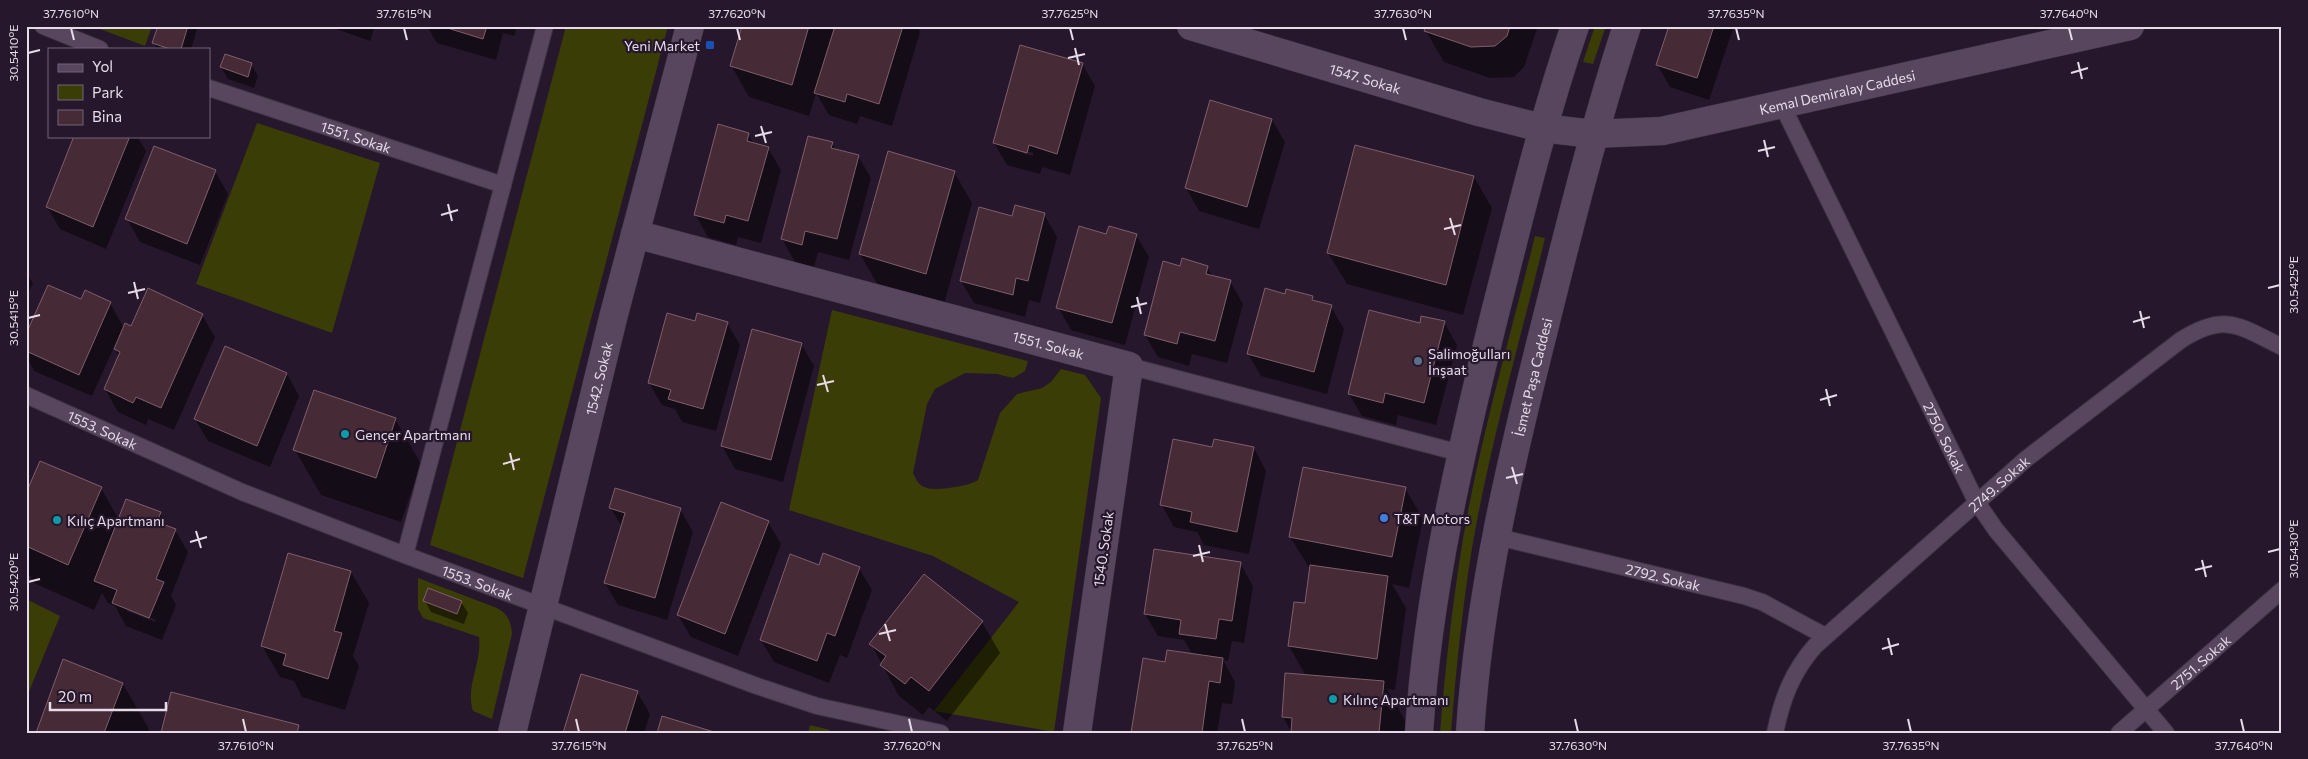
<svg xmlns="http://www.w3.org/2000/svg" width="2308" height="759" viewBox="0 0 2308 759" font-family="Commissioner,sans-serif">
	<style>
		.green { fill: #3a3d06 }
		.shadow { fill: #0007; fill-rule: evenodd }
		.building { fill: #462a36; stroke: #7e5f6b }
		.lines { fill: none; stroke-linecap: round; stroke-linejoin: round }
		.lane-casing { stroke: #3e3343; stroke-width: 18 }
		.street-casing { stroke: #3e3343; stroke-width: 29 }
		.secondary-casing { stroke: #3e3343; stroke-width: 29 }
		.lane { stroke: #58465e; stroke-width: 16 }
		.street { stroke: #58465e; stroke-width: 28 }
		.secondary { stroke: #58465e; stroke-width: 28 }
		.ticks { fill: none; stroke: #e6dbe9; stroke-width: 2 }
		.transit-dot { fill: #1a4fb4; stroke: #27172c; stroke-width: 2 }
		.service-dot { fill: #5c6f8a; stroke: #27172c; stroke-width: 2 }
		.culture-dot { fill: #0f9aa8; stroke: #27172c; stroke-width: 2 }
		.shop-dot { fill: #3f7fe0; stroke: #27172c; stroke-width: 2 }
		.labels { text-anchor: middle; dominant-baseline: central; stroke-width: 4.5; stroke-linejoin: round; paint-order: stroke }
		.poi-label { font-size: 14px; fill: #e6dbe9; stroke: #27172c; text-anchor: start }
		.street-label { font-size: 14px; fill: #e6dbe9; stroke: #27172c }
		.neatline { fill: none; stroke: #e6dbe9; stroke-width: 2 }
		.ticks-label { font-size: 12px; text-anchor: middle; fill: #e6dbe9 }
	</style>
	<rect width="100%" height="100%" fill="#27172c"/>
	<path class="green" d="M92,26H152L145,46Z
		M566,26H668L523,578L430,545Z
		M1595,26H1606L1593,64L1583,62Z
		M257,123L380,163L332,333L196,284Z
		M1535,236L1545,238C1520,341 1490,444 1472,548C1462,609 1456,671 1451,733H1440C1445,670 1452,607 1462,545C1479,441 1510,338 1535,236Z
		M832,310L1028,361L1025,371L1013,378L997,374L965,373L935,389L927,404L913,473C916,480 919,486 927,488C937,491 970,486 978,480L1000,413L1017,394L1042,388L1051,382L1061,369L1085,375L1101,398L1054,732L934,711L1019,602L933,556L789,510Z
		M418,578L497,608C508,614 511,622 512,634L492,719L473,711C465,687 482,663 479,637L423,618L418,609Z
		M26,599L60,616L26,699Z
		M810,725L830,730L829,733H808Z"/>
	<path class="shadow" d="M159,26H198L191,49H174L161,45V47L166,49H157L154,43Z
		M328,26H375L370,41Z
		M422,26H517L514,36L503,33L496,60L437,43L428,28Z
		M743,26H917L920,32L892,126L860,116L857,124L829,115L816,93L809,116L749,97L731,65Z
		M1427,26H1538L1524,67L1514,77L1490,78L1444,62L1426,31Z
		M1670,26H1734L1709,100L1670,87L1657,64Z
		M251,64L258,76L254,88L228,79L221,67Z
		M1082,64L1095,86L1070,175L1042,167L1040,174L1007,165L994,143ZM1010,146L1033,153V156L1010,149Z
		M1211,102L1272,120L1285,142L1259,229L1199,211L1186,188Z
		M748,134L754,144L768,148L781,170L761,243L738,237L736,245L708,237L695,214Z
		M76,136H137L146,151L106,249L60,229L47,207Z
		M832,143L836,150L858,156L871,178L849,260L818,252L814,267L795,262L782,239Z
		M215,171L228,194L200,265L140,242L127,219Z
		M954,172L972,203L944,304L878,285L860,254Z
		M1474,177L1492,208L1463,315L1347,284L1328,253Z
		M1044,214L1057,237L1040,303L1029,300L1025,317L974,303L961,281L1013,217Z
		M1107,235H1136L1149,257L1125,345L1071,330L1058,307Z
		M1207,267L1213,277L1230,281L1243,304L1227,363L1192,354L1189,366L1158,357L1145,335L1181,268Z
		M26,272L33,283L26,298Z
		M1286,295L1313,298L1315,302L1331,307L1344,329L1327,394L1261,376L1248,354Z
		M81,301L110,303L124,328L202,315L215,337L174,430L148,419L146,425L118,412L105,389L119,357L114,347L92,396L34,371L26,356V337Z
		M1444,322L1457,345L1436,425L1398,415L1396,425L1362,416L1349,394L1421,324Z
		M696,323H727L740,345L716,431L682,422L675,409L662,405L649,383Z
		M801,344L814,366L783,482L735,469L722,446Z
		M287,374L299,396L270,467L208,441L195,419Z
		M395,419L421,464L401,522L321,495L295,450Z
		M1254,448L1266,471L1249,554L1204,545L1197,532L1174,527L1162,505L1213,449Z
		M101,488L119,520L160,513L168,527L175,530L188,552L171,596L176,605L162,640L126,626L115,606L108,603L102,593L94,610L34,583L26,569V496ZM127,608L156,620L155,622L127,611Z
		M1405,488L1423,519L1409,588L1392,584L1406,608L1395,690L1387,689L1409,727V733H1292L1283,717L1306,676L1289,646L1295,603L1306,605L1310,569L1290,537Z
		M610,507L680,509L693,532L667,620L618,605L605,583L622,527Z
		M768,522L781,544L738,656L691,637L678,615Z
		M1240,563L1253,586L1244,643L1232,641L1228,661L1223,660L1235,682L1232,704L1222,703L1217,733H1133L1166,663L1193,655L1184,640L1158,636L1145,614Z
		M819,566L859,568L872,590L847,658L840,655L829,683L774,662L761,640Z
		M351,572L369,603L353,656L359,666L345,710L302,697L294,681L280,677L262,646Z
		M924,576L982,622L1000,653L947,721L929,707L923,715L899,696L871,644Z
		M425,601L461,602L468,613L464,624L431,612Z
		M123,684L149,729L147,733H37Z
		M637,692L650,714L644,733H564Z"/>
	<path class="building" d="M158,26H188L181,49H170L152,43Z
		M441,26H487L483,39Z
		M742,26H809L792,85L730,66Z
		M835,26H903L879,104L847,94L845,102L814,93Z
		M1426,26H1510L1507,36L1495,46L1471,47L1424,31Z
		M1669,26H1714L1697,78L1656,65Z
		M1020,45L1083,63L1057,154L1029,145L1027,153L993,143Z
		M225,54L252,63L248,77L220,67Z
		M1210,100L1272,119L1247,207L1185,188Z
		M718,124L749,133L747,141L769,147L748,221L726,215L724,223L694,215Z
		M74,136H130L93,227L46,207Z
		M808,136L833,142L831,148L859,155L837,239L805,231L802,245L781,239Z
		M1355,145L1474,176L1446,285L1327,253Z
		M154,146L216,170L187,244L125,219Z
		M888,151L955,171L926,274L859,254Z
		M1015,205L1045,213L1028,281L1016,278L1013,295L960,281L979,207L1012,216Z
		M1079,226L1106,234L1109,226L1137,234L1112,323L1056,308Z
		M1182,258L1208,266L1206,274L1231,280L1215,341L1180,332L1177,344L1144,335L1163,261L1180,266Z
		M48,285L81,299L85,290L111,302L79,375L26,351V334Z
		M148,288L203,314L161,408L136,397L133,403L104,389L120,352L114,349L125,323L131,326Z
		M1265,288L1285,294L1286,289L1313,296L1312,300L1332,305L1314,372L1247,354Z
		M1369,310L1420,323L1421,316L1445,321L1424,403L1385,393L1383,403L1348,394Z
		M667,313L695,321L697,313L728,322L703,409L668,399L671,390L648,383Z
		M752,329L802,343L771,460L721,446Z
		M225,346L287,373L257,446L194,419Z
		M314,390L396,418L376,478L293,450Z
		M1173,439L1212,447L1214,439L1254,447L1237,532L1190,522L1192,512L1160,505Z
		M40,461L102,487L68,565L26,546V493Z
		M1303,467L1406,487L1392,557L1289,537Z
		M615,488L681,508L655,598L604,583L625,513L609,508Z
		M126,499L161,512L157,522L176,529L156,579L164,582L149,618L112,603L117,590L94,581Z
		M721,502L769,521L725,634L677,615Z
		M1154,549L1241,562L1232,621L1219,619L1216,639L1179,634L1181,620L1144,614Z
		M288,553L351,571L334,631L342,633L328,679L283,665L286,654L261,646Z
		M823,553L860,567L835,636L827,633L817,661L760,640L790,554L819,565Z
		M1310,565L1388,576L1377,659L1288,646L1294,602L1305,603Z
		M924,574L983,621L929,691L911,677L905,684L880,665L886,656L869,644Z
		M428,588L462,601L457,614L423,601Z
		M1167,650L1223,658L1220,683L1209,681L1202,733H1131L1143,658L1165,662Z
		M63,659L123,683L104,733H36Z
		M1285,673L1384,681L1379,733H1291L1292,718L1282,717Z
		M581,674L638,691L625,733H563Z
		M171,692L299,725L297,733H161Z
		M662,716L714,732V733H657Z"/>
	<g class="lines">
		<g class="lane-casing">
			<g id="lane">
				<path d="M43,26L100,49"/>
				<path id="s1" d="M209,88L503,185"/>
				<path id="s2" d="M1782,105L1976,501L1996,530L2166,733"/>
				<path d="M1129,366L1460,453"/>
				<path id="s3" d="M26,395L242,492L405,555L757,686L817,706L941,733"/>
				<path id="s4" d="M1494,536L1744,596L1762,602L1825,636"/>
				<path d="M405,555L545,26"/>
				<path id="s5" d="M1775,733C1782,699 1792,672 1815,646L2026,459L2181,340C2226,312 2239,326 2282,347"/>
				<path id="s6" d="M2119,733L2282,590"/>
			</g>
		</g>
		<g class="street-casing">
			<g id="street">
				<path id="s7" d="M1191,26L1479,112L1542,128"/>
				<path id="s8" d="M635,234L1129,366L1077,733"/>
				<path id="s9" d="M512,733L613,318L690,26"/>
			</g>
		</g>
		<g class="secondary-casing">
			<g id="secondary">
				<path id="s10" d="M1542,128L1593,134L1662,131L2130,26"/>
				<path d="M1419,733C1428,591 1460,455 1494,317C1519,219 1542,122 1575,26"/>
				<path id="s11" d="M1470,733C1479,594 1511,460 1545,325C1570,224 1595,124 1627,26"/>
			</g>
		</g>
		<use href="#lane" class="lane"/>
		<use href="#street" class="street"/>
		<use href="#secondary" class="secondary"/>
	</g>
	<path class="ticks" d="M71,28L74,40M404,28L407,40M737,28L740,40M1070,28L1073,40M1403,28L1406,40M1736,28L1739,40M2069,28L2072,40M1075,48L1079,65M28,53L40,50M1068,58L1085,54M2078,62L2082,79M2071,73L2088,68M761,126L766,143M755,136L772,132M1764,140L1768,157M1758,151L1775,147M448,204L452,221M441,215L458,210M1450,218L1455,235M1444,229L1461,225M134,282L138,299M2268,288L2280,285M128,293L145,289M1137,297L1141,314M1131,307L1147,303M2140,311L2144,328M28,318L40,315M2133,322L2150,317M823,375L828,392M817,385L834,381M1826,389L1830,406M1820,400L1837,395M510,453L514,470M503,464L520,459M1512,467L1517,484M1506,478L1523,474M196,531L201,548M190,542L207,537M1199,545L1203,562M2268,552L2280,549M1193,556L1210,552M2202,560L2206,577M2195,570L2212,566M28,582L40,579M885,624L890,641M879,634L896,630M1888,638L1892,655M1882,649L1899,644M243,719L246,732M576,719L579,732M909,719L912,732M1242,719L1245,732M1575,719L1578,732M1908,719L1911,732M2241,719L2244,732"/>
	<rect class="transit-dot" x="705" y="40" width="10" height="10" rx="2.5"/>
	<circle class="service-dot" cx="1418" cy="361" r="5"/>
	<g class="culture-dot">
		<circle cx="345" cy="434" r="5"/>
		<circle cx="57" cy="520" r="5"/>
		<circle cx="1333" cy="699" r="5"/>
	</g>
	<circle class="shop-dot" cx="1384" cy="518" r="5"/>
	<g class="labels">
		<g class="poi-label">
			<text x="700" y="45" text-anchor="end">Yeni Market</text>
			<text x="1428" y="353">Salimoğulları<tspan x="1428" dy="16">İnşaat</tspan></text>
			<text x="355" y="434">Gençer Apartmanı</text>
			<text x="1394" y="518">T&amp;T Motors</text>
			<text x="67" y="520">Kılıç Apartmanı</text>
			<text x="1343" y="699">Kılınç Apartmanı</text>
		</g>
		<g class="street-label">
			<text stroke="none"><textPath href="#s7" startOffset="182">1547. Sokak</textPath></text>
			<text stroke="none"><textPath href="#s10" startOffset="300">Kemal Demiralay Caddesi</textPath></text>
			<text stroke="none"><textPath href="#s1" startOffset="155">1551. Sokak</textPath></text>
			<text stroke="none"><textPath href="#s8" startOffset="428">1551. Sokak</textPath></text>
			<text stroke="none"><textPath href="#s11" startOffset="362">İsmet Paşa Caddesi</textPath></text>
			<text stroke="none"><textPath href="#s9" startOffset="365">1542. Sokak</textPath></text>
			<text stroke="none"><textPath href="#s3" startOffset="84">1553. Sokak</textPath></text>
			<text stroke="none"><textPath href="#s2" startOffset="370">2750. Sokak</textPath></text>
			<text stroke="none"><textPath href="#s5" startOffset="342">2749. Sokak</textPath></text>
			<text transform="translate(1103 549) rotate(-82)">1540. Sokak</text>
			<text stroke="none"><textPath href="#s4" startOffset="174">2792. Sokak</textPath></text>
			<text stroke="none"><textPath href="#s3" startOffset="489">1553. Sokak</textPath></text>
			<text stroke="none"><textPath href="#s6" startOffset="108">2751. Sokak</textPath></text>
		</g>
	</g>
	<rect width="2308" height="759" fill="none" stroke="#27172c" stroke-width="55"/>
	<rect x="48" y="48" width="162" height="90" fill="#27172c" stroke="#736578"/>
	<rect x="58" y="64" width="25" height="8" fill="#58465e" stroke="#736578"/>
	<text x="92" y="72" font-size="15" fill="#e6dbe9">Yol</text>
	<rect x="58" y="85" width="25" height="15" fill="#3a3d06" stroke="#736578"/>
	<text x="92" y="98" font-size="15" fill="#e6dbe9">Park</text>
	<rect x="58" y="110" width="25" height="15" fill="#462a36" stroke="#736578"/>
	<text x="92" y="122" font-size="15" fill="#e6dbe9">Bina</text>
	<path d="M50 702v8h116v-8" fill="none" stroke="#e6dbe9" stroke-width="2.5"/>
	<text x="58" y="702" font-size="15" fill="#e6dbe9" stroke="#27172c" stroke-width="4" paint-order="stroke">20 m</text>
	<rect x="28" y="28" width="2252" height="704" class="neatline"/>
	<g class="ticks-label">
		<text x="71" y="18">37.7610°N</text>
		<text x="404" y="18">37.7615°N</text>
		<text x="737" y="18">37.7620°N</text>
		<text x="1070" y="18">37.7625°N</text>
		<text x="1403" y="18">37.7630°N</text>
		<text x="1736" y="18">37.7635°N</text>
		<text x="2069" y="18">37.7640°N</text>
		<text transform="translate(14 53) rotate(-90)" y="4">30.5410°E</text>
		<text transform="translate(2294 285) rotate(-90)" y="4">30.5425°E</text>
		<text transform="translate(14 318) rotate(-90)" y="4">30.5415°E</text>
		<text transform="translate(2294 549) rotate(-90)" y="4">30.5430°E</text>
		<text transform="translate(14 582) rotate(-90)" y="4">30.5420°E</text>
		<text x="246" y="750">37.7610°N</text>
		<text x="579" y="750">37.7615°N</text>
		<text x="912" y="750">37.7620°N</text>
		<text x="1245" y="750">37.7625°N</text>
		<text x="1578" y="750">37.7630°N</text>
		<text x="1911" y="750">37.7635°N</text>
		<text x="2244" y="750">37.7640°N</text>
	</g>
</svg>
